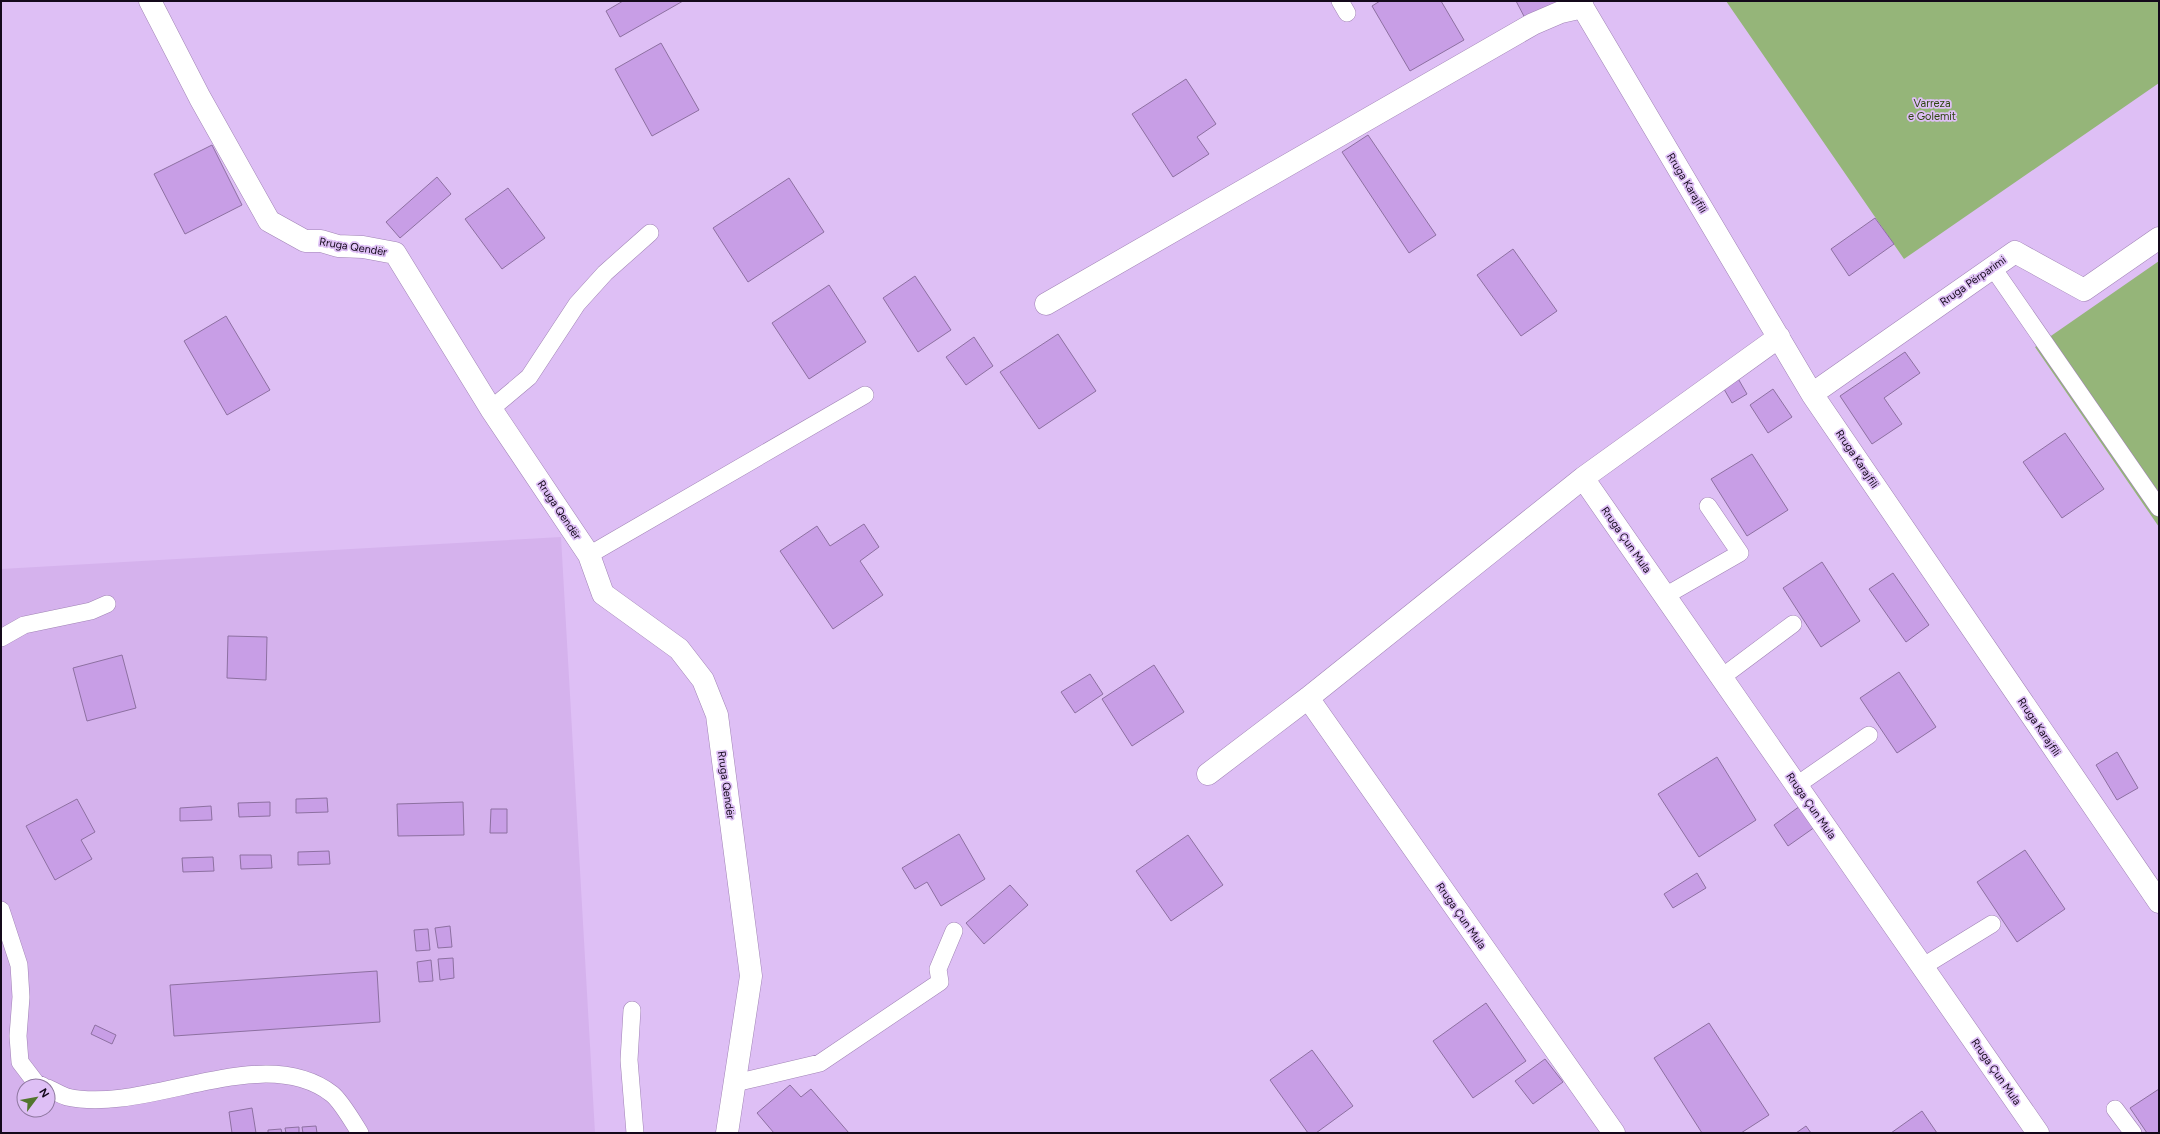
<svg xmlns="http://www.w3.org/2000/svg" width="2160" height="1134" viewBox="0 0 2160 1134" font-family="Figtree,sans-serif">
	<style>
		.built { fill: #d5b2ed; fill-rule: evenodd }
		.green { fill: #95b579 }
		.building { fill: #c89ee6; stroke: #8d70a1 }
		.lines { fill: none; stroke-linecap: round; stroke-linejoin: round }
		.service-casing { stroke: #a083b5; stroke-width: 18 }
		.minor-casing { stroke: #a083b5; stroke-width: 23 }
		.service { stroke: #fff; stroke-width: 17 }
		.minor { stroke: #fff; stroke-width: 22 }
		.labels { text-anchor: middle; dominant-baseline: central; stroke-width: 3.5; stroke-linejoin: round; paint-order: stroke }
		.park-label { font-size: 11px; fill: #2e4611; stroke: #debff5 }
		.street-label { font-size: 11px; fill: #14091b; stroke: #debff5 }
	</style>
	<rect width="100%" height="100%" fill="#debff5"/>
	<path class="built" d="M561,537L595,1133H1V569ZM24,1086H48V1110H24Z"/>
	<path class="green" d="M1726,1H2159V83L1904,259Z
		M2159,261V527L2035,347Z"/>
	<path class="building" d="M623,1H683L620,37L606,11Z
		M1380,1H1441L1464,40L1410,71L1372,6Z
		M1516,1H1557L1558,2L1526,20Z
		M661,43L699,110L652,136L615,69Z
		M1186,79L1216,124L1197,137L1209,154L1173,177L1132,114Z
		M1368,135L1436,235L1409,253L1342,152Z
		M212,145L242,205L185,234L154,174Z
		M437,177L451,194L400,238L386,222Z
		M789,178L824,232L748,282L713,228Z
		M508,188L545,238L502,269L465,219Z
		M1875,218L1894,244L1849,276L1831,249Z
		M1513,249L1557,311L1521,336L1477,275Z
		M915,276L951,330L918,352L883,298Z
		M829,285L866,342L809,379L772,323Z
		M226,316L270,390L227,415L184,341Z
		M1058,334L1096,391L1039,429L1000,372Z
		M974,337L993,366L966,385L946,357Z
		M1905,352L1920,373L1884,398L1902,424L1872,444L1840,396Z
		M1736,375L1747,394L1732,403L1721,384Z
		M1773,389L1792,417L1768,433L1750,405Z
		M2065,433L2104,489L2062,518L2023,462Z
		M1752,454L1788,510L1747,536L1711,479Z
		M864,524L879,547L860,561L883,595L833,629L780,551L817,526L830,546Z
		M1822,562L1860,621L1821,647L1783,588Z
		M1893,573L1929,625L1906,642L1869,589Z
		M228,636L267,637L266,680L227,678Z
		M122,655L136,708L87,721L73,668Z
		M1154,665L1184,712L1132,746L1102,699Z
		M1899,672L1936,727L1897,753L1860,698Z
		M1090,674L1103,694L1075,713L1061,692Z
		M2117,752L2138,788L2117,800L2096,765Z
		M1717,757L1756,820L1699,857L1658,794Z
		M327,798L328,812L296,813V799Z
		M77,799L95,832L81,840L92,859L55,880L26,826Z
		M270,802V816L239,817L238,803Z
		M463,802L464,835L398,836L397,804Z
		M211,806L212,820L180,821V808Z
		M1800,806L1815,827L1788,846L1774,825Z
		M491,809H507V833H490Z
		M959,834L985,879L941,906L927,882L915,889L902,868Z
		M1188,835L1223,885L1171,921L1136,871Z
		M2025,850L2065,909L2017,942L1977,882Z
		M329,851L330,864L298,865V852Z
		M240,855H271L272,868L241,869Z
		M213,857L214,871L183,872L182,858Z
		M1697,873L1706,888L1673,908L1664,894Z
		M1010,885L1028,905L984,944L966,923Z
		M450,926L452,947L438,948L435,928Z
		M428,929L430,950L416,951L414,930Z
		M453,958L454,978L440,980L438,959Z
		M431,960L433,981L419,982L417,962Z
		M377,971L380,1022L174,1036L170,985Z
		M1486,1003L1526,1061L1473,1098L1433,1041Z
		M1709,1023L1769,1115L1741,1133H1702L1654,1058Z
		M95,1025L116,1035L112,1044L91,1034Z
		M1312,1050L1353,1106L1316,1133H1308L1270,1080Z
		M1545,1059L1563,1082L1533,1104L1515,1081Z
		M790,1085L801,1097L811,1089L849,1133H774L757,1113Z
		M2159,1089V1133H2147L2130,1108Z
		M252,1108L256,1133H232L229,1112Z
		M1922,1111L1937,1133H1891Z
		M316,1126L317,1133H303L302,1127Z
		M1806,1126L1811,1133H1796Z
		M299,1127V1133H286L285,1128Z
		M281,1129L282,1133H268V1130Z"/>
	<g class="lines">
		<g class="service-casing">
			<path id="service" d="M1340,1L1347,13
				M1993,268L2159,508
				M491,409L529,377L577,304L605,273L650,233
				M589,555L865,395
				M1665,596L1740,553L1708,506
				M1,638L24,625L91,611L107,604
				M1722,677L1793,624
				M1797,785L1869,735
				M1,910L19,965L21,997L18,1036L20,1062L36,1083L43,1086
				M1922,967L1992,924
				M632,1010L629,1060L635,1133
				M735,1083L820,1063L940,982L938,969L954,931
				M48,1088C54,1091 61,1095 67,1097C147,1115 262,1040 332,1094C341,1101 353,1122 360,1133
				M2115,1109L2133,1133"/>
		</g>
		<g class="minor-casing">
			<path id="minor" d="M150,1L200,98L269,221L305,241H321L338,246L363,247L395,253L491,409L589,555L603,594L679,649L703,680L717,715L751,976L727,1133
				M1579,1L1812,394L2159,902
				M1046,304L1533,24L1561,12L1583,7
				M1812,394L2015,252L2084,290L2159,238
				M1583,478L2038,1133
				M1308,698L1614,1133
				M1208,774L1308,698L1583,478L1779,337"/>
		</g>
		<use href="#service" class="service"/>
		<use href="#minor" class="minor"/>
	</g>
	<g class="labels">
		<g class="park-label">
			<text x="1932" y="103">Varreza<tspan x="1932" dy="13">e Golemit</tspan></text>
		</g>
		<g class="street-label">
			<text transform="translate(1687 183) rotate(59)">Rruga Karajfili</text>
			<text transform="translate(353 247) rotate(9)">Rruga Qendër</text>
			<text transform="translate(1973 281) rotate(-35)">Rruga Përparimi</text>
			<text transform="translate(1857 459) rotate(56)">Rruga Karajfili</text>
			<text transform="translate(559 510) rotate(56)">Rruga Qendër</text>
			<text transform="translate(1626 540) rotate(55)">Rruga Çun Mula</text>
			<text transform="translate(2039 727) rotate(56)">Rruga Karajfili</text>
			<text transform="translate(726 785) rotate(82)">Rruga Qendër</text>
			<text transform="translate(1811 806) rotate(55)">Rruga Çun Mula</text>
			<text transform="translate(1461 916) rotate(55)">Rruga Çun Mula</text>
			<text transform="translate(1996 1072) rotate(55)">Rruga Çun Mula</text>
		</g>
	</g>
	<rect width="2160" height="1134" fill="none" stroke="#14091b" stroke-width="4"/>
	<g transform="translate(36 1098) rotate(58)"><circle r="19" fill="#debff5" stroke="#8d769e"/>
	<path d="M0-3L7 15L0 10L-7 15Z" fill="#52752d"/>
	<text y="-6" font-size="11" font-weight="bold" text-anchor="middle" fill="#14091b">N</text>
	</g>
</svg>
